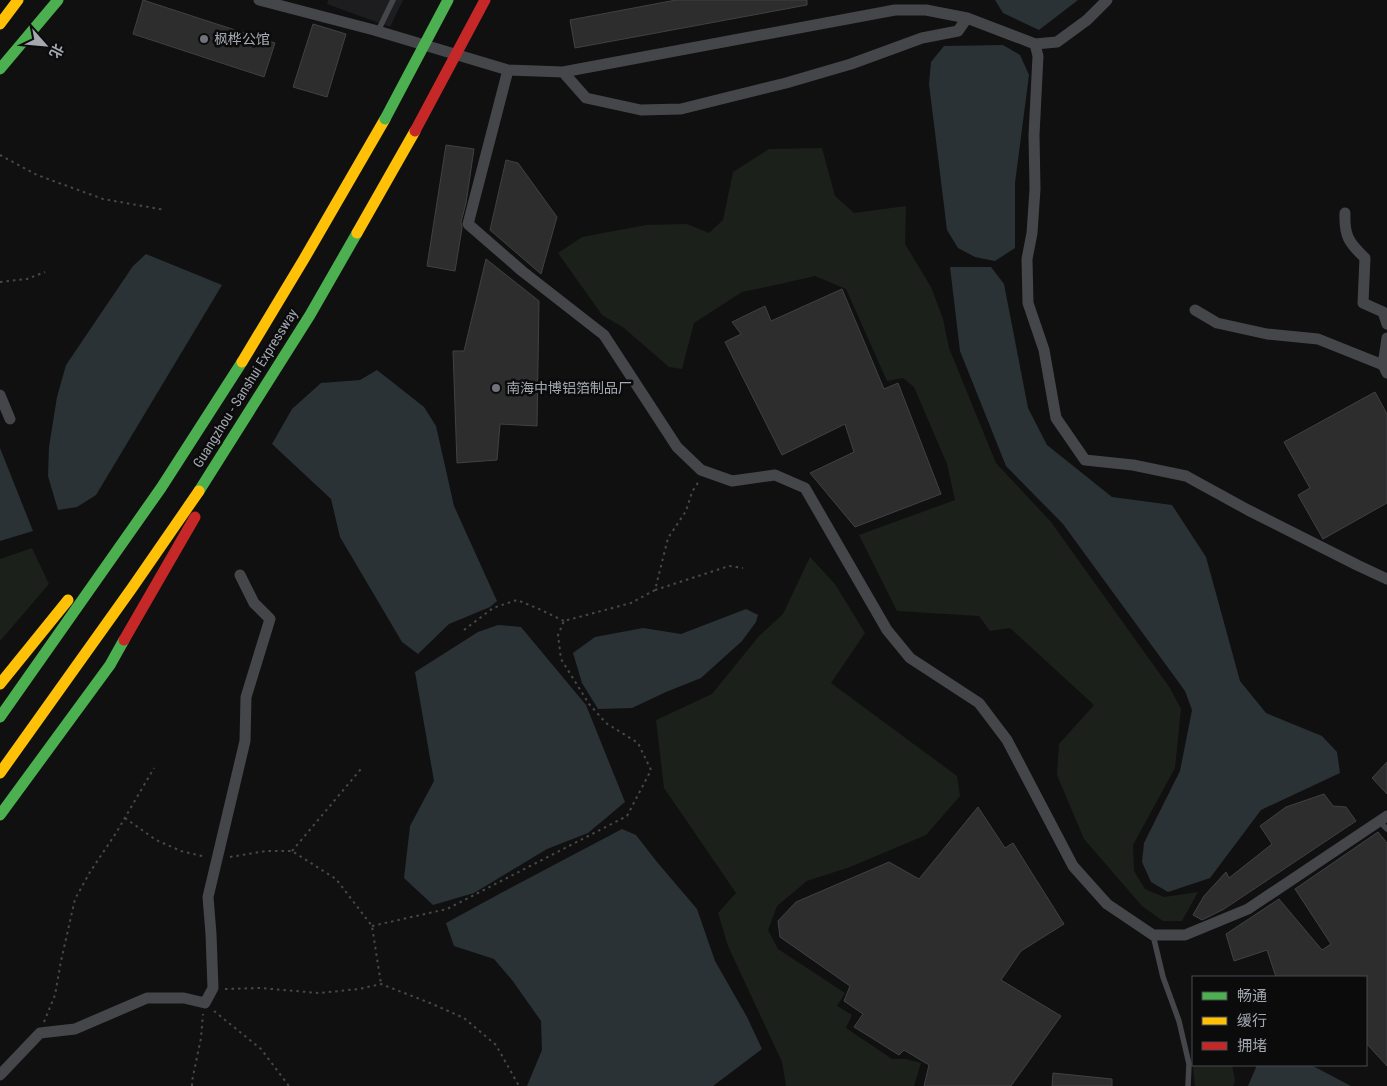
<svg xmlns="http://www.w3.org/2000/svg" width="1387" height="1086" viewBox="0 0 1387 1086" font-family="'Roboto Condensed','Noto Sans SC',sans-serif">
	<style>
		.built { fill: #1d1d1f }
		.green { fill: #1b201b }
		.water { fill: #2a3236 }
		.building { fill: #2d2d2e; stroke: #404144 }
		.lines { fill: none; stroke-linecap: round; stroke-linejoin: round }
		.path { stroke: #47484b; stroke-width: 2; stroke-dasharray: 2.5 4; stroke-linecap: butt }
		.lane { stroke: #45464a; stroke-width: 5.5 }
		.street { stroke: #45464a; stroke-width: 11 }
		.fast { stroke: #4caf50; stroke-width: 11 }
		.slow { stroke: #ffc107; stroke-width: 11 }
		.jam { stroke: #c62828; stroke-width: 11 }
		.fast-bridge { stroke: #4caf50; stroke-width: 11 }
		.jam-bridge { stroke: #c62828; stroke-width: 11 }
		.poi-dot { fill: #707379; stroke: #0b0b0c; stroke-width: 2 }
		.labels { text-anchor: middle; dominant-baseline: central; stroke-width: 5; stroke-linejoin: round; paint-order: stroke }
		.poi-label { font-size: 14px; fill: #a3a8b1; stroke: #0b0b0c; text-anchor: start }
		.street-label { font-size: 14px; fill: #a3a8b1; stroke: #0b0b0c }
	</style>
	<rect width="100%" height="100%" fill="#101011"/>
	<path class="built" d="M328,0H403L390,27L327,4Z"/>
	<path class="green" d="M822,148L835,196L854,213L906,206L905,244L931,287L943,319L949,348L996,463L1051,522L1170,688L1181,709L1175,768L1133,845L1134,871L1145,889L1164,897L1198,892L1182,921H1163L1142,906L1084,839L1057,775L1059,744L1094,705L1010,628L990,631L979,616L897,611L859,535L955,500L947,464L914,387L903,378L887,381L846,289L815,276L771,286L742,292L694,323L682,369L669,367L624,328L602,315L558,253L582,237L646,225L687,224L709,233L723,220L733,172L769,149Z
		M32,548L49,584L0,641V559Z
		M810,557L835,584L865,633L831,683L957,776L960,796L926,835L850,867L807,881L777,906L768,930L778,949L845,993L837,1006L852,1015L846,1028L892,1059H905L921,1063L914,1086H786L782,1062L728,946L718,913L736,893L664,788L656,720L712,694L759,636L783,614Z
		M1192,1057L1193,1065H1232L1235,1080L1233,1086H1195Z"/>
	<path class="water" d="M995,0H1078L1039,30L1003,13Z
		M1003,45L1020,55L1029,75L1015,183V248L995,261L975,257L958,248L947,230L929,84L931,62L944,46Z
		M146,254L222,285L96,495L77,507L58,510L48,476L49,447L57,397L66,365L133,266Z
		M950,267H991L1004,284L1028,408L1047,445L1112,497L1172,505L1206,557L1240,681L1266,713L1322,736L1337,752L1340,773L1261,810L1210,878L1168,892L1151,882L1142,862L1144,843L1180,771L1192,710L1185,691L1063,524L1006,466L960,351Z
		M377,370L424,407L436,426L454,506L497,601L490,607L449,624L418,654L402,642L340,537L331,499L272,444L292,409L321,383L360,380Z
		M0,448L33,531L0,541Z
		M746,609L758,615L756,622L742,641L701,678L666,692L632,708L598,709L582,683L573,653L595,637L643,628L681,634Z
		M498,625L521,627L586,705L625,802L588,833L547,849L474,893L433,905L404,878L410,826L434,781L415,672L478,632Z
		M622,829L636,835L657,862L697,909L715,961L747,1017L762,1049L713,1086H527L542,1050L541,1021L512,980L494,959L454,946L446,923L501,893Z
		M1257,1065H1311L1351,1086H1248Z"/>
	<path class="building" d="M143,0L275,43L264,77L133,34Z
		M676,0H807V5L575,48L570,20Z
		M313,24L346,34L327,97L293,87Z
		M446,145L474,149L466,203L461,222L462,228L455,271L427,266Z
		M506,160L518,163L557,217L541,274L490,230Z
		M486,259L539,301L537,426L500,424L497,460L457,463L453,351H464Z
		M842,289L884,389L898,383L941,494L855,527L810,473L854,452L845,424L782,455L725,342L741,334L732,322L765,306L771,321Z
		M1375,392L1387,414V503L1323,539L1298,495L1310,488L1284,442Z
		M1387,762V794L1372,778Z
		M1324,794L1333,806L1346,807L1356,821L1224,909L1202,920L1193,915L1204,896L1226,872L1229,878L1272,844L1260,826L1286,807Z
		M978,807L1005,848L1013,843L1064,924L1021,951L1001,980L1061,1016L1011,1086H924L929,1065L904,1050L899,1055L854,1027L863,1014L844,1001L850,986L780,937L778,921L796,902L889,862L919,879Z
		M1378,832L1387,843V1066L1366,1043V977H1276L1267,950L1234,961L1226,934L1279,899L1322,950L1331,944L1295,889Z
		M1053,1073L1112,1079V1086H1052Z"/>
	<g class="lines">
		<path class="path" d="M0,155L37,175L103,199L165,210
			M0,282L27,279L45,272
			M655,590L729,566L743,568
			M464,630L493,608L517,600L539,609L564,621
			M125,818L156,840L181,851L206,857
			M292,851L361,769
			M230,857L266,851H292L336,879L372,926L381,984
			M372,926L447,909L627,816L651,770L638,743L606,723L589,704L561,659L558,635L564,621L631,603L655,590L668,538L686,511L692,492L699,481
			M225,989L260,988L319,993L359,989L381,984L430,1003L464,1018L496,1045L519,1086
			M214,1011L261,1049L289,1086
			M44,1022L55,995L61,961L75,899L90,872L116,833L154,768
			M192,1086V1081L201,1038L203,1014"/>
		<path class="lane" d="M378,31L393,0
			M1379,821L1387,829
			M1153,935L1163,977L1179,1021L1189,1064L1188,1086"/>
		<path class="street" d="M259,0L374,30L508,70L563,72L895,10H926L967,18L1035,44L1057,42L1087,20L1107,0
			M1035,44L1038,56L1034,135L1035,189L1032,233L1027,259L1028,303L1044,350L1056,418L1085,460L1133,465L1186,476L1248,510L1357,565L1387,579
			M508,70L468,224L522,271L604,335L677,447L701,470L732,481L775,475L805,488L887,630L910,658L979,703L1007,740L1073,866L1107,904L1153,935H1185L1248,909L1387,816
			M563,72L586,98L641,110L681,109L786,83L851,64L922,38L958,31L967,18
			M1345,213C1344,236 1349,243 1365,258L1363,303L1383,312L1387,324
			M1195,310L1217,323L1267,334L1318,339L1383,365
			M1387,338L1383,365L1387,373
			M0,395L10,419
			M0,1075L40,1033L75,1029L147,998H184L205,1003L213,988L211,934L208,897L245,741L246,697L270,619L254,603L240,575"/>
		<path class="fast" d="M0,69L58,0
			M199,491L310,315L357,233
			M0,717L161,488L242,362
			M0,815L110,665L124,640"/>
		<path class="slow" d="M0,24L18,0
			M357,233L415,131
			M242,362L304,259L385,119
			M0,684L68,600
			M0,773L132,588L199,491"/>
		<path class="jam" d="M124,640L195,517"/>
		<path class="fast-bridge" d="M385,119L448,0"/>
		<path class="jam-bridge" d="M415,131L485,0"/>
	</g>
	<g class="poi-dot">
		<circle cx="204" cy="39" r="5"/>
		<circle cx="496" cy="388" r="5"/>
	</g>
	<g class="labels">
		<g class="poi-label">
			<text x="214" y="39">枫桦公馆</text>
			<text x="506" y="388">南海中博铝箔制品厂</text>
		</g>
		<g class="street-label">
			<text transform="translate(245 388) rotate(-58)">Guangzhou - Sanshui Expressway</text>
		</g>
	</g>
	<rect x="1192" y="976" width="175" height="90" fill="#0b0b0c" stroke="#484a4e"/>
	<rect x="1202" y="992" width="25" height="8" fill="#4caf50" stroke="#484a4e"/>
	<text x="1237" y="1001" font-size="15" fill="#a3a8b1">畅通</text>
	<rect x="1202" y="1017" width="25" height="8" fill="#ffc107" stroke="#484a4e"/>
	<text x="1237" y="1026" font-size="15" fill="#a3a8b1">缓行</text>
	<rect x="1202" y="1042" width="25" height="8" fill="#c62828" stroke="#484a4e"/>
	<text x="1237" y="1051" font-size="15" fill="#a3a8b1">拥堵</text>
	<g transform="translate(45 45) rotate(117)" stroke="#0b0b0c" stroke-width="4" paint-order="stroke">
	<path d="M0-4L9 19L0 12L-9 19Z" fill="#a3a8b1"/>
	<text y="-8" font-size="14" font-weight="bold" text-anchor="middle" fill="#a3a8b1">北</text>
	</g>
</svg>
